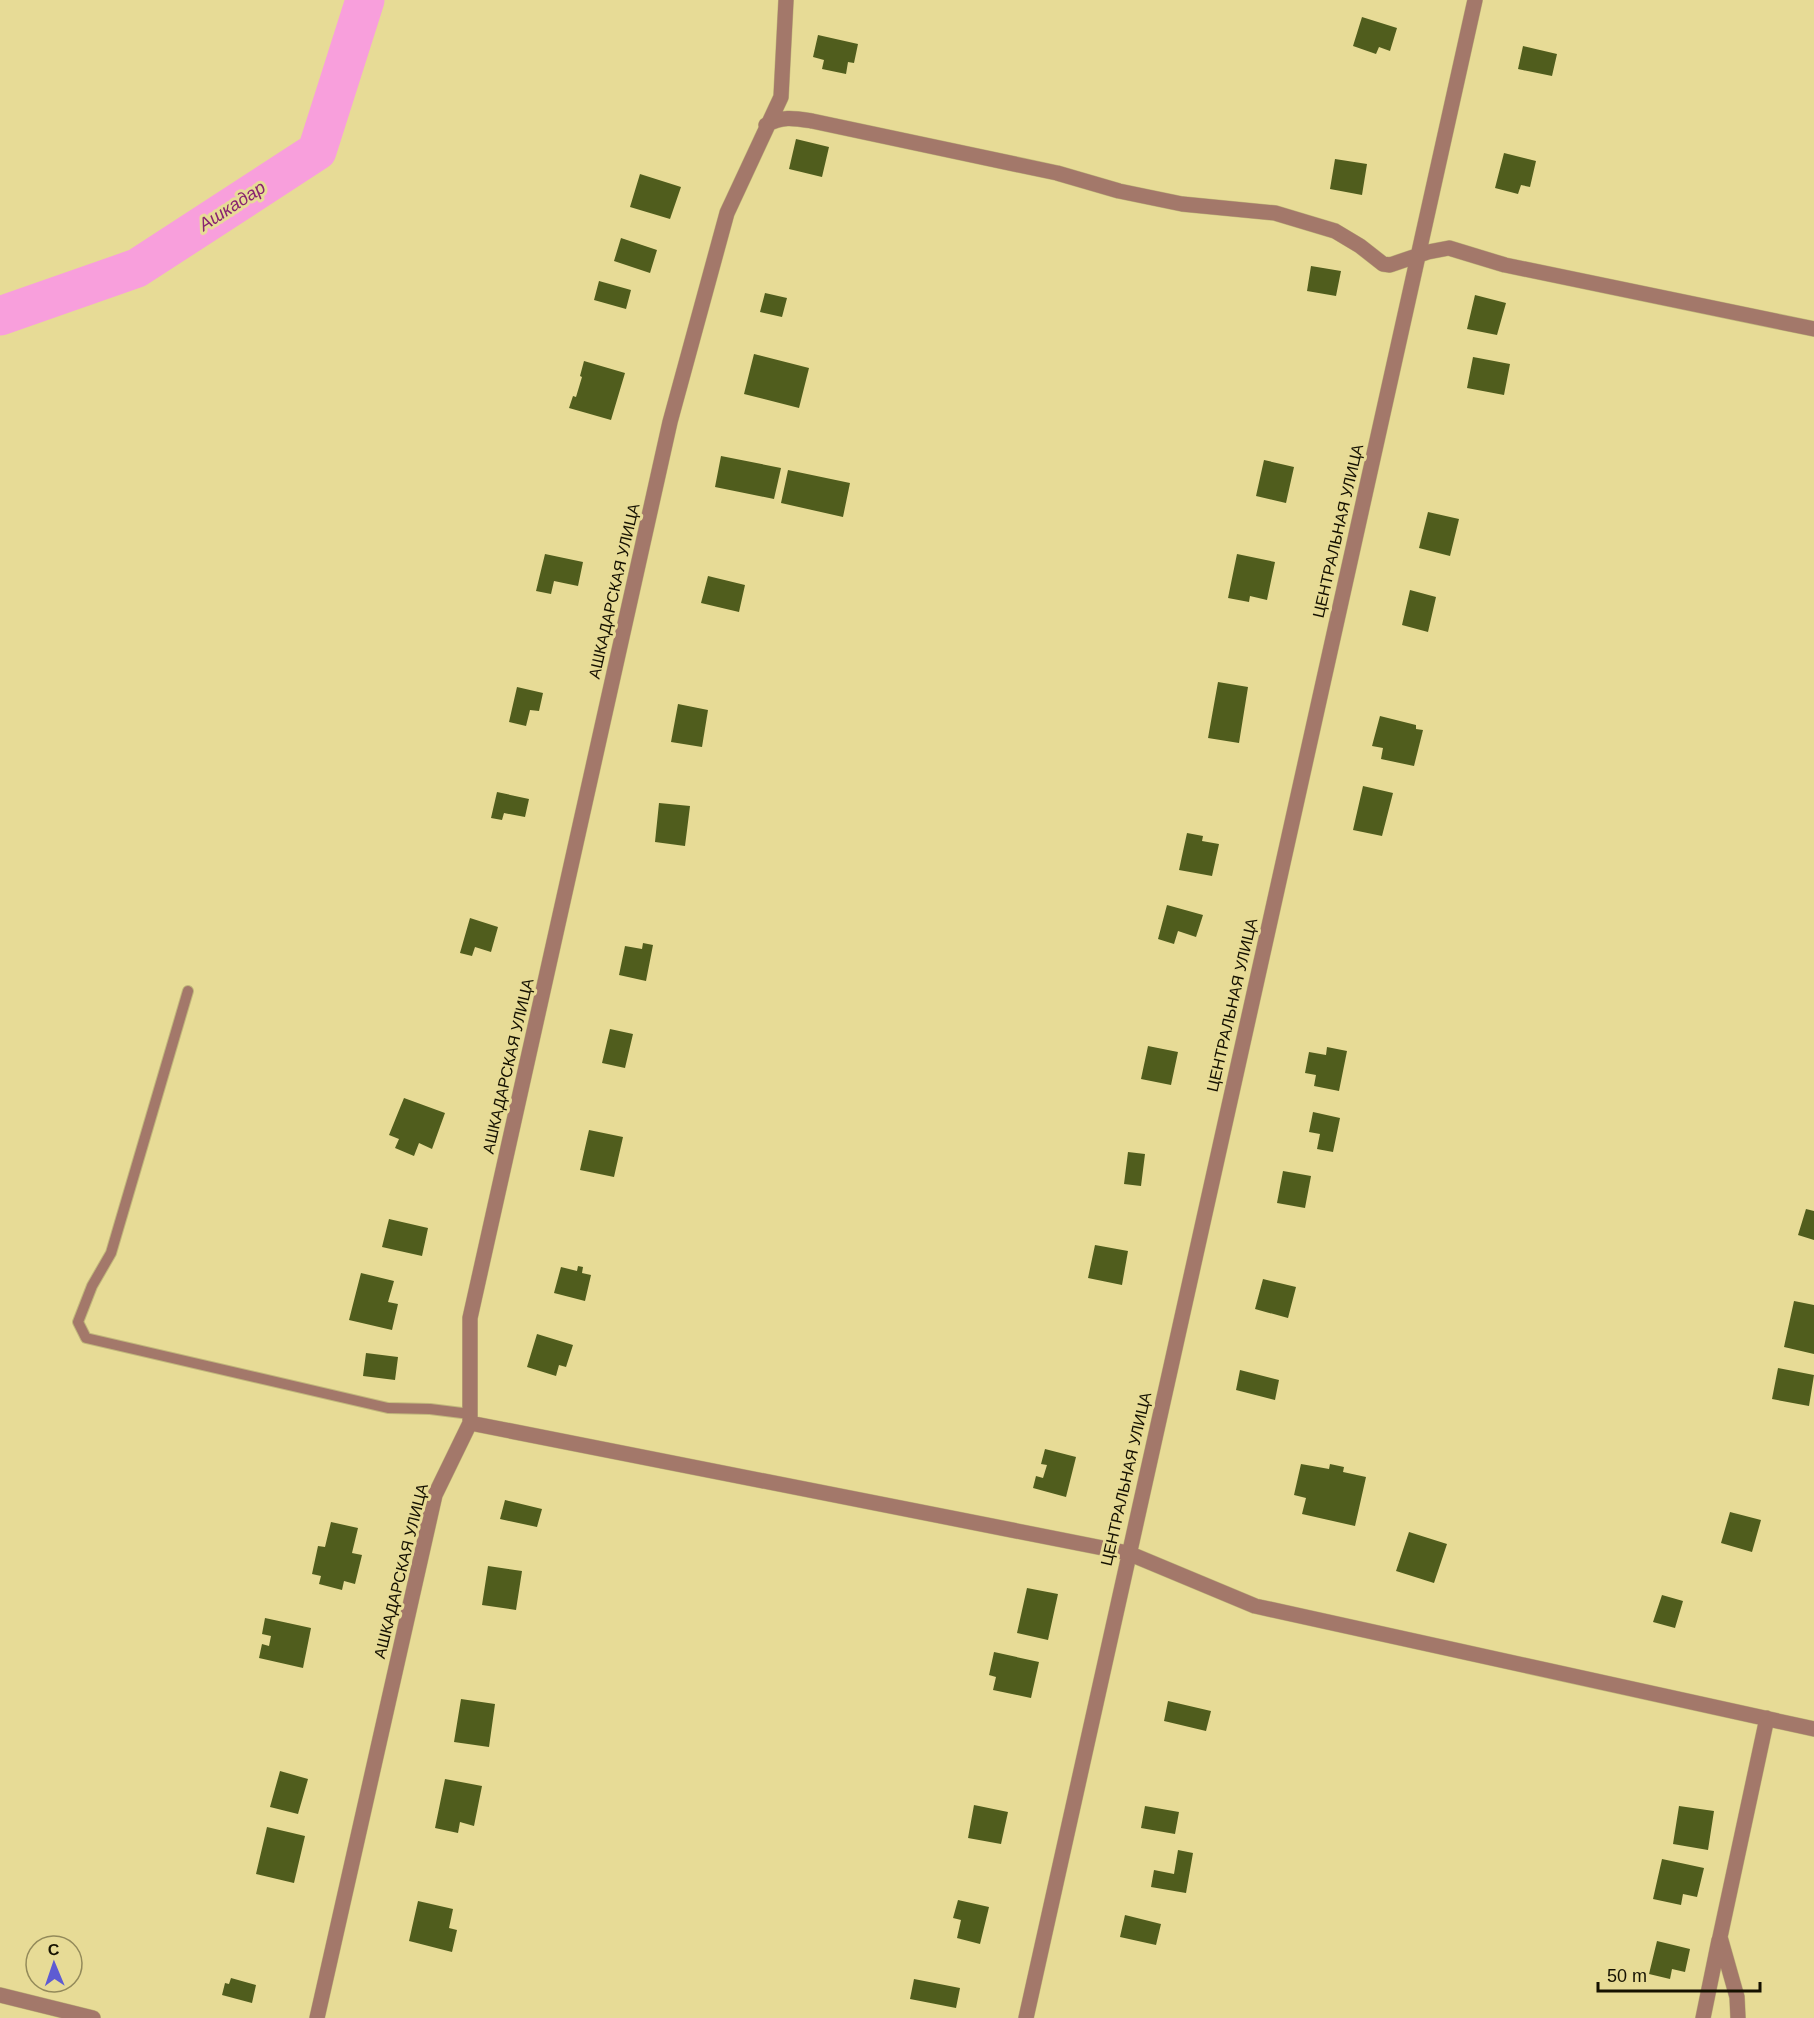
<svg xmlns="http://www.w3.org/2000/svg" width="1814" height="2018" viewBox="0 0 1814 2018" font-family="Arial,sans-serif">
	<style>
		.lines { fill: none; stroke-linecap: round; stroke-linejoin: round }
		.river { stroke: #f89fdc; stroke-width: 39 }
		.building { fill: #505d1d }
		.service-casing { stroke: #c1b77b; stroke-width: 12 }
		.minor-casing { stroke: #c1b77b; stroke-width: 16 }
		.service { stroke: #a3786a; stroke-width: 10 }
		.minor { stroke: #a3786a; stroke-width: 15 }
		.labels { text-anchor: middle; dominant-baseline: central; stroke-width: 6; stroke-linejoin: round; paint-order: stroke }
		.street-label { font-size: 16px; fill: #151100; stroke: #e7db96 }
		.water-label { font-size: 18px; font-style: italic; fill: #892370; stroke: #e7db96 }
	</style>
	<rect width="100%" height="100%" fill="#e7db96"/>
	<g class="lines">
		<path class="river" d="M0,316L137,268L317,151L365,0"/>
	</g>
	<path class="building" d="M1362,17L1397,28L1390,51L1379,47L1376,54L1353,46Z
		M818,35L858,44L854,63L848,62L846,74L822,69L824,60L813,57Z
		M1523,46L1557,54L1552,76L1518,69Z
		M796,139L829,147L822,177L789,169Z
		M1504,153L1536,161L1530,187L1521,185L1518,194L1495,188Z
		M1335,159L1367,164L1362,195L1330,189Z
		M640,174L681,187L670,219L630,207Z
		M621,238L657,250L650,273L614,261Z
		M1311,266L1341,271L1336,296L1307,291Z
		M599,281L631,290L626,309L594,300Z
		M765,293L787,298L782,317L760,312Z
		M1475,295L1506,303L1497,335L1467,329Z
		M754,354L809,368L799,408L744,394Z
		M1473,357L1510,364L1504,395L1467,388Z
		M584,361L625,373L611,420L569,408L573,396L576,397L582,377L580,376Z
		M721,456L781,468L774,499L715,487Z
		M1264,460L1294,467L1286,503L1256,496Z
		M788,470L850,483L843,517L781,503Z
		M1428,512L1459,519L1450,556L1419,548Z
		M545,554L583,562L578,586L554,581L551,594L536,591Z
		M1237,554L1275,562L1267,600L1250,596L1249,602L1228,598Z
		M708,576L745,585L739,612L701,603Z
		M1410,590L1436,597L1428,632L1402,625Z
		M1218,682L1248,687L1239,743L1208,738Z
		M517,687L543,693L539,711L530,710L526,726L509,722Z
		M678,704L708,710L702,747L671,742Z
		M1380,716L1416,725V729L1423,730L1414,766L1381,759L1383,748L1372,746Z
		M1363,786L1393,793L1382,836L1353,830Z
		M497,792L529,799L525,817L504,813L502,820L491,818Z
		M659,803L690,806L685,846L655,842Z
		M1187,833L1203,836L1202,841L1219,844L1212,876L1179,870Z
		M1167,905L1203,915L1196,937L1178,931L1174,944L1158,939Z
		M470,918L498,927L491,952L475,947L472,956L460,953Z
		M643,943L653,945L646,981L619,975L625,946L642,949Z
		M610,1029L633,1034L625,1068L602,1063Z
		M1148,1046L1178,1052L1171,1085L1141,1079Z
		M1327,1047L1347,1051L1339,1091L1314,1086L1316,1075L1305,1073L1309,1052L1326,1055Z
		M404,1098L445,1113L432,1149L419,1143L414,1156L395,1148L399,1139L389,1135Z
		M1313,1112L1340,1118L1333,1152L1317,1149L1320,1134L1309,1132Z
		M589,1130L623,1137L614,1177L580,1170Z
		M1128,1152L1145,1154L1141,1186L1124,1184Z
		M1283,1171L1311,1176L1305,1208L1277,1203Z
		M1806,1209L1814,1211V1240L1798,1235Z
		M389,1219L428,1228L422,1256L382,1247Z
		M1095,1245L1128,1251L1122,1285L1088,1278Z
		M578,1266L583,1267L582,1273L591,1275L585,1301L554,1293L561,1267L577,1271Z
		M361,1273L394,1281L388,1302L398,1304L392,1330L349,1320Z
		M1263,1279L1296,1287L1288,1318L1255,1309Z
		M1794,1301L1814,1305V1354L1784,1347Z
		M537,1334L573,1345L566,1367L559,1365L556,1376L527,1367Z
		M366,1353L398,1357L395,1380L363,1376Z
		M1778,1368L1814,1375L1809,1406L1772,1399Z
		M1240,1370L1279,1380L1275,1400L1236,1390Z
		M1045,1449L1076,1457L1066,1497L1033,1488L1036,1476L1043,1478L1047,1465L1041,1464Z
		M1301,1464L1329,1469L1330,1464L1344,1467L1343,1472L1366,1477L1355,1526L1302,1514L1306,1498L1294,1495Z
		M505,1500L542,1509L537,1527L500,1519Z
		M1730,1512L1761,1520L1752,1552L1721,1543Z
		M331,1522L358,1528L352,1553L362,1555L355,1584L344,1581L342,1590L319,1584L321,1576L312,1574L318,1546L325,1547Z
		M1409,1532L1447,1544L1434,1583L1396,1571Z
		M488,1566L522,1571L516,1610L482,1605Z
		M1027,1588L1058,1594L1048,1640L1017,1633Z
		M1662,1595L1683,1601L1675,1628L1653,1622Z
		M265,1618L311,1628L303,1668L259,1658L262,1644L269,1646L271,1636L262,1634Z
		M994,1652L1039,1662L1031,1698L993,1690L996,1677L989,1675Z
		M461,1699L495,1704L489,1747L454,1742Z
		M1168,1701L1211,1711L1206,1731L1164,1721Z
		M280,1771L308,1779L298,1814L270,1807Z
		M445,1779L482,1786L474,1826L460,1822L458,1833L435,1828Z
		M974,1805L1008,1812L1001,1844L968,1838Z
		M1145,1806L1179,1812L1175,1834L1141,1828Z
		M1679,1806L1714,1811L1708,1850L1673,1844Z
		M267,1827L305,1836L294,1883L256,1874Z
		M1178,1850L1193,1853L1186,1893L1151,1887L1154,1870L1174,1874Z
		M1662,1859L1704,1868L1697,1897L1683,1894L1681,1905L1653,1899Z
		M958,1900L989,1907L980,1944L957,1938L961,1920L953,1918Z
		M418,1901L453,1909L449,1928L457,1930L452,1952L409,1941Z
		M1125,1915L1161,1924L1156,1945L1120,1937Z
		M1657,1941L1690,1949L1685,1972L1672,1969L1670,1979L1649,1974Z
		M231,1978L256,1985L252,2003L222,1995L225,1983L229,1984Z
		M914,1979L960,1988L956,2008L910,1999Z"/>
	<g class="lines">
		<g class="service-casing">
			<path id="service" d="M188,991L111,1253L92,1286L78,1322L86,1338L388,1408L430,1409L470,1414"/>
		</g>
		<g class="minor-casing">
			<path id="minor" d="M766,125C783,116 793,118 812,121L1057,173L1119,191L1182,204L1275,213L1335,231L1360,246L1383,264L1390,265L1428,252L1449,248L1505,265L1814,329
				M470,1423L1128,1553L1255,1606L1814,1729
				M0,1995L93,2018
				M317,2018L435,1495L470,1423V1318L670,422L727,213L781,97L786,0
				M1026,2018L1475,0
				M1703,2018L1719,1940
				M1738,2018L1737,1997L1720,1937L1767,1718"/>
		</g>
		<use href="#service" class="service"/>
		<use href="#minor" class="minor"/>
	</g>
	<g class="labels">
		<g class="street-label">
			<text transform="translate(1338 531) rotate(-77)">ЦЕНТРАЛЬНАЯ УЛИЦА</text>
			<text transform="translate(614 591) rotate(-77)">АШКАДАРСКАЯ УЛИЦА</text>
			<text transform="translate(1232 1005) rotate(-77)">ЦЕНТРАЛЬНАЯ УЛИЦА</text>
			<text transform="translate(508 1066) rotate(-77)">АШКАДАРСКАЯ УЛИЦА</text>
			<text transform="translate(1126 1479) rotate(-77)">ЦЕНТРАЛЬНАЯ УЛИЦА</text>
			<text transform="translate(401 1571) rotate(-76)">АШКАДАРСКАЯ УЛИЦА</text>
		</g>
		<g class="water-label">
			<text transform="translate(232 206) rotate(-33)">Ашкадар</text>
		</g>
	</g>
	<g transform="translate(54 1964) rotate(358)"><circle r="28" fill="#e7db96" stroke="#938a5a" stroke-width="1.5"/>
	<path d="M0-4.5L10 22L0 15L-10 22Z" fill="#5e5bd3"/>
	<text y="-9" font-size="16" font-weight="bold" text-anchor="middle" fill="#151100">С</text>
	</g>
	<path d="M1598 1982v9h162v-9" fill="none" stroke="#151100" stroke-width="3"/>
	<text x="1607" y="1982" font-size="18" fill="#151100" stroke="#e7db96" stroke-width="4.5" paint-order="stroke">50 m</text>
</svg>
